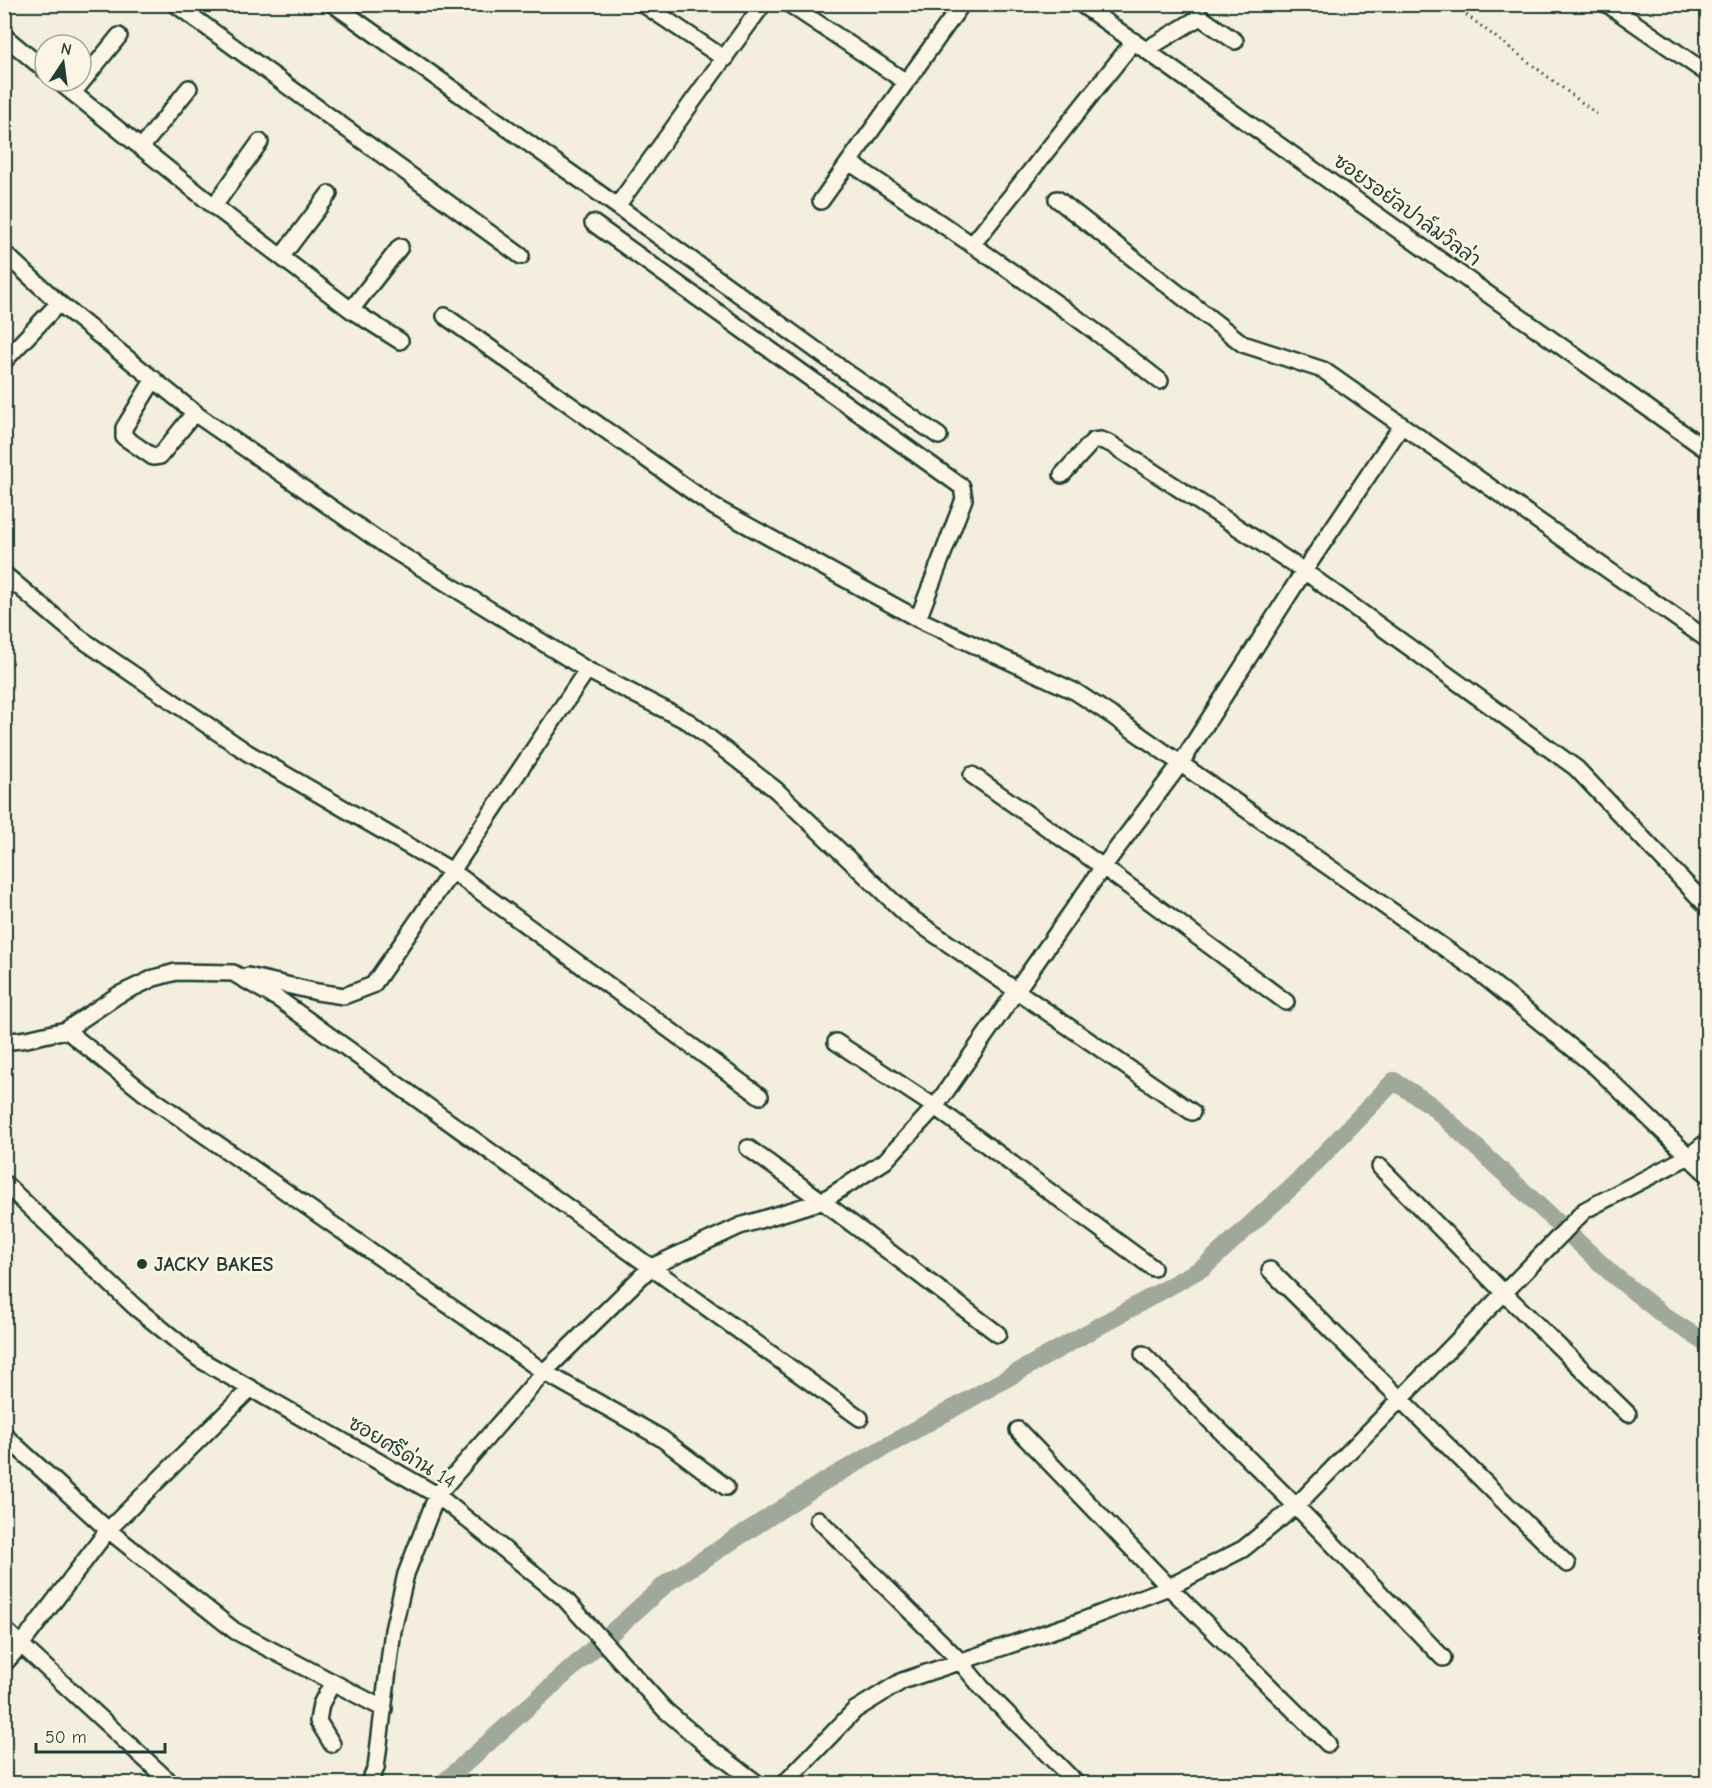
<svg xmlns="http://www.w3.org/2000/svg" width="1712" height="1788" viewBox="0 0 1712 1788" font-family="'Comic Neue','Playpen Sans Thai',sans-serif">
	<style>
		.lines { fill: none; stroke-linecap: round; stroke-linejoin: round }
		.canal { stroke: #a0a89b; stroke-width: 18 }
		.street-casing { stroke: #1f3d34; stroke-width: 20 }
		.path { stroke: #1f3d34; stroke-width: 3; stroke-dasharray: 1.5 4.5; stroke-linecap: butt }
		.street { stroke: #fcf5e5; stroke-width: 15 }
		.poi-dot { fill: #1f3d34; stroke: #fcf5e5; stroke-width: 2 }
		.labels { text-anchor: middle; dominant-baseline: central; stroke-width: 5; stroke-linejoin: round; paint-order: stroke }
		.street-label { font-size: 20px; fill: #1f3d34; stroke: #fcf5e5 }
		.poi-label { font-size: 20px; font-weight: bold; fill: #1f3d34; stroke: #fcf5e5; text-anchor: start }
	</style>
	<rect width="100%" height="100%" fill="#f3eede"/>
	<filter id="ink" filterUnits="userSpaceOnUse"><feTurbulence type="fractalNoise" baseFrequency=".0167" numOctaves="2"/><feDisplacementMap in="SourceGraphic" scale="12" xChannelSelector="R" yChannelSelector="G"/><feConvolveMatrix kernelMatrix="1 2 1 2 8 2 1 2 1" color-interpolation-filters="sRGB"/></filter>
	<g filter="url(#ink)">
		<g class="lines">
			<path class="canal" d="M442,1784L667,1583L823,1482L1204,1267L1299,1180L1394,1081L1431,1105L1612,1274L1667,1318L1708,1344"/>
			<g class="street-casing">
				<path id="street" d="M175,4L521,256
					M333,4L617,206L852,376L939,436
					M643,4L725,59
					M789,4L906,82
					M1081,4L1708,451
					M1607,4L1708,74
					M4,36L45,70
					M1147,49L1200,17L1235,41
					M58,81L214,206L351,310L400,341
					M73,93L119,36
					M141,148L189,88
					M849,162C954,232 1060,302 1160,381
					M1057,199L1243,344L1323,370L1708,640
					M821,201L962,4
					M214,206L260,142
					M617,206L763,4
					M593,223L962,487L964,499L918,619
					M972,245L1134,41
					M4,253L59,303L200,417L385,545L587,670L689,722L776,790L907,915L1192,1112
					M282,256L329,194
					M351,310L400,247
					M445,316L714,507L918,619L1076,692L1114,717L1476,970L1598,1069L1708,1175
					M4,361L59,303
					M154,379L124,428V437L153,457L160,456L195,412
					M1062,475L1093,441L1101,440L1111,444L1304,571L1576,768L1708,907
					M4,574L80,638L248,753L452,871L760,1096
					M972,775L1103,867L1286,1002
					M248,976L317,992L344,996L373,985L452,871L587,670
					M66,1030L143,1092L544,1372L661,1438L726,1487
					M4,1042L27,1039L66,1030L118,995L154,978L176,972L233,973L280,1000L860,1418
					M836,1042L935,1107L1153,1268
					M748,1148L822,1201L998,1334
					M1380,1167L1505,1294L1628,1414
					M4,1183L135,1307L199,1359L437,1495L564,1598L665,1710L706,1745L758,1784
					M1270,1270L1567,1564
					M1143,1354L1296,1506L1443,1658
					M1018,1430L1169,1587L1328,1744
					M4,1435L108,1530L235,1631L384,1709
					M818,1519L959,1660L982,1688L1077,1784
					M4,1629L172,1784
					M4,1664L21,1645L108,1530L251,1388
					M332,1744L318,1721L321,1704L333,1682
					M368,1784L376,1768L393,1630L406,1574L437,1495L544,1372L651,1267L740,1226L822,1201L885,1161L935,1107L1103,867L1181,763L1304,571L1402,425
					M784,1784L855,1710L902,1681L1081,1621L1169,1587L1243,1549L1296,1506L1585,1210L1689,1156L1708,1141"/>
			</g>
			<path class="path" d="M1452,4L1597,114"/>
			<use href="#street" class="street"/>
		</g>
	</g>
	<circle class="poi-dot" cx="142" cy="1264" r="6"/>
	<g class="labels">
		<g class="street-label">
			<text transform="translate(1407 210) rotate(36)">ซอยรอยัลปาล์มวิลล่า</text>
			<text transform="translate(402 1452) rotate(31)">ซอยศรีด่าน 14</text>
		</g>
		<g class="poi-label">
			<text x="154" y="1264">JACKY BAKES</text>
		</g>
	</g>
	<rect width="1712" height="1788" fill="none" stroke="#fcf5e5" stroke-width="24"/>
	<rect x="12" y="12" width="1688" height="1764" fill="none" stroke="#1f3d34" stroke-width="2" filter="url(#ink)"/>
	<g transform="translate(63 63) rotate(13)"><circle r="28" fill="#fcf5e5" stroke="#a4ab9e" stroke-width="1.5"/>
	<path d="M0-4.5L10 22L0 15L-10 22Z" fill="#1f3d34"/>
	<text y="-9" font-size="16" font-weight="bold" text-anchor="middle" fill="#1f3d34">N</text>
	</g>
	<path d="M36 1743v9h129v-9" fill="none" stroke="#1f3d34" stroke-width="3"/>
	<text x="45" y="1743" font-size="18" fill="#1f3d34" stroke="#fcf5e5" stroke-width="4.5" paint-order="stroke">50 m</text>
</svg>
